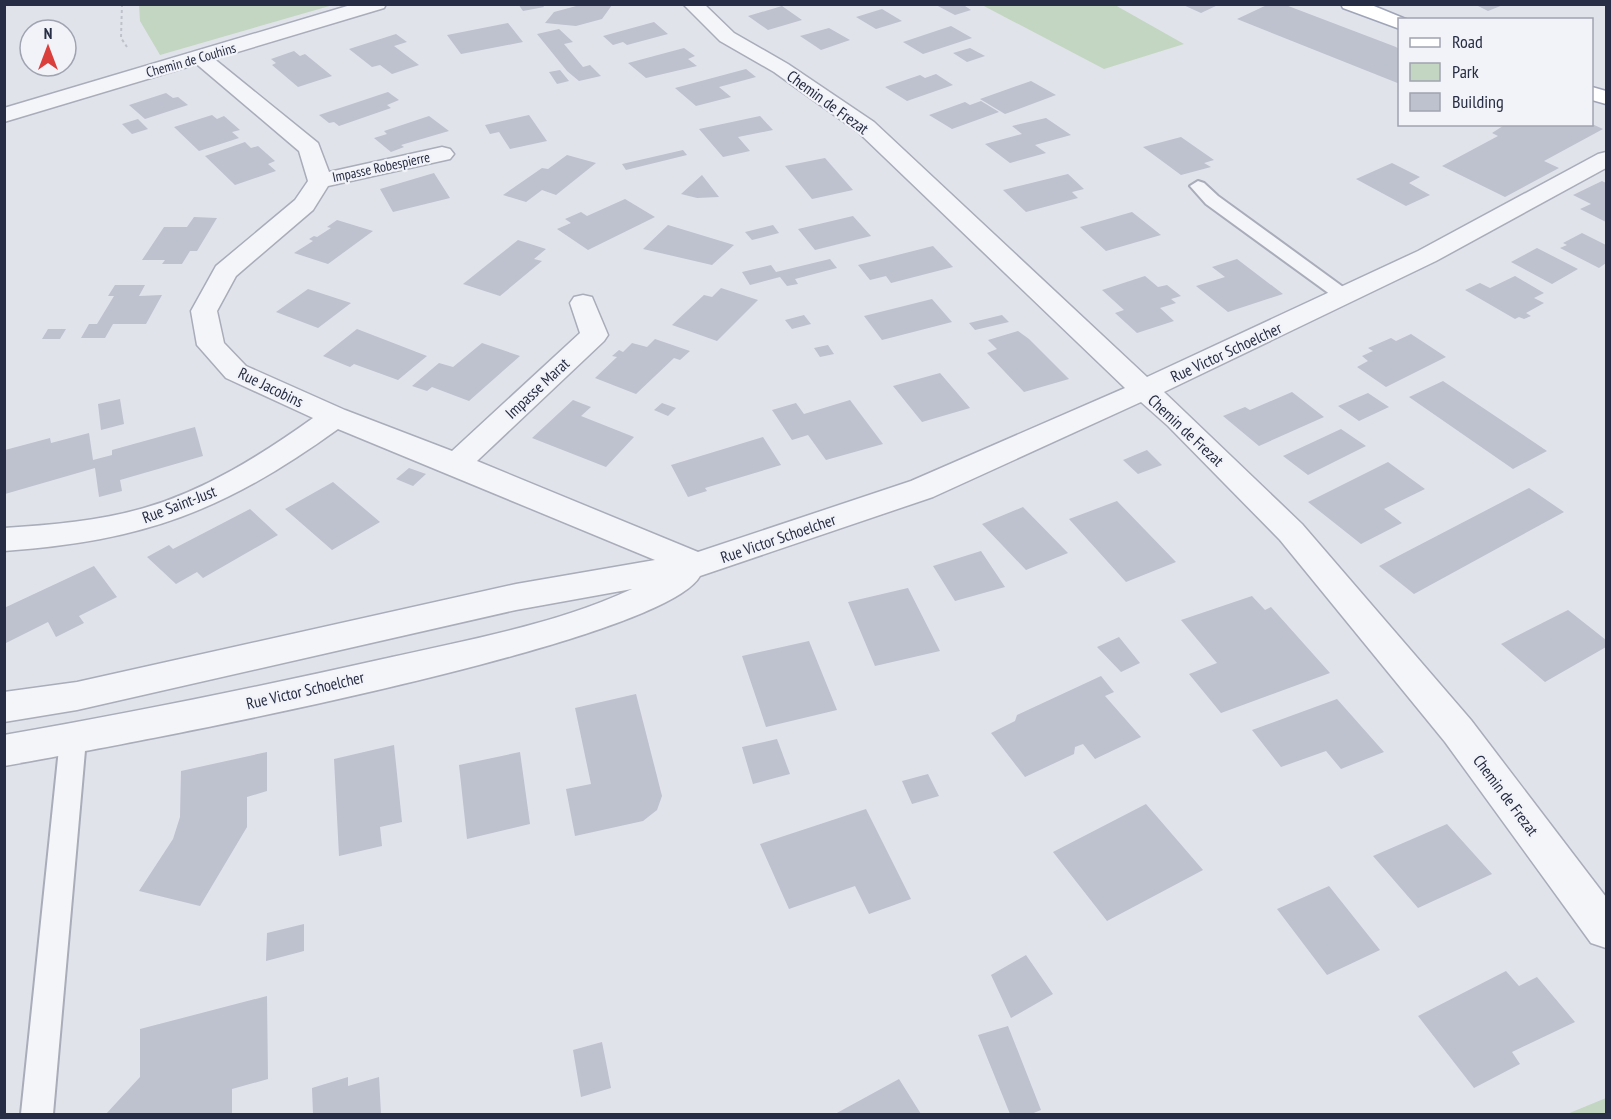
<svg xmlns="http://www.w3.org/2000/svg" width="1611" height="1119" viewBox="0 0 1611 1119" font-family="'PT Sans Narrow',sans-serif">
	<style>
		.green { fill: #c3d6c1 }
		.building { fill: #bec1ce }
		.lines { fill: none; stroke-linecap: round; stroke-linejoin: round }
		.service-casing { stroke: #a9acb9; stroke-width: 4 }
		.minor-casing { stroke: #a9acb9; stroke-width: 3 }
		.tertiary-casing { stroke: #a9acb9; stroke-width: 3 }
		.primary-casing { stroke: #9fa5b8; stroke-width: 3 }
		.path { stroke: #bfc1ca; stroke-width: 2; stroke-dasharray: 3 3; stroke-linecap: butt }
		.service { fill: #f4f5f9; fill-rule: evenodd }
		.minor { fill: #f4f5f9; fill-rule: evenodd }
		.tertiary { fill: #f4f5f9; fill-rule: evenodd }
		.primary { fill: #fff; fill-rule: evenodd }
		.labels { text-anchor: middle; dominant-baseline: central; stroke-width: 4.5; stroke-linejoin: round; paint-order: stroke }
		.far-street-label { font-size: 14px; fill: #272d44; stroke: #f1f3f8 }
		.street-label { font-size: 16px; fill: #272d44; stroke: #f1f3f8 }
	</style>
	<rect width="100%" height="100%" fill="#e1e3eb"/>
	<path class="green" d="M139,5V4L333,5L160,55L140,21Z
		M982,5H1115L1184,44L1104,69Z
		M1606,1098V1114H1567Z"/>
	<path class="building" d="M518,4H542L544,7L523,11Z
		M934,4H962L971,10L955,15Z
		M1181,4H1220L1201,13Z
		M1269,4H1283L1396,47L1400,50V84L1237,19Z
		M1474,4H1503V5L1488,11Z
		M580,5H612L602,19L576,26L545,23L554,12Z
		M782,6L802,20L768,30L748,16Z
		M882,9L902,21L876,29L856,17Z
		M654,22L668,34L627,45L623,42L613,45L603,36Z
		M508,23L523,42L461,54L447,35Z
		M951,26L972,38L923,54L903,42Z
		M829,28L850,40L821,50L800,36Z
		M559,29L573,42L564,44L583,67L590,65L601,76L579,81L567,71L537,34Z
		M396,34L407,42L394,46L419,65L392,74L380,65L372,67L349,49Z
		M684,48L695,56L688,59L697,66L646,78L628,63Z
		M970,48L985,56L967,62L953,53Z
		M294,51L300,56L305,54L332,76L298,87L272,65L276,63L271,59Z
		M746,69L756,77L719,87L731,97L696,106L675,88Z
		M560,70L569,81L557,84L549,72Z
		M936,74L953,85L907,101L885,87L920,75L925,78Z
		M1031,81L1056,95L1005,114L980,99Z
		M388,92L399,100L387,105L391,108L339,126L334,122L329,123L319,115Z
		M166,93L173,98L178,97L188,105L145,119L129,105Z
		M981,101L999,112L952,129L929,115L965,102L970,105Z
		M212,115L217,119L224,116L240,130L232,132L239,138L199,151L174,127Z
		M529,115L547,141L510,149L499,132L490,134L485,125Z
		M429,116L449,131L401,145L404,147L391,152L374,138L387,134L384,131Z
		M760,116L773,130L738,137L750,151L723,157L699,129Z
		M1046,118L1071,135L1035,145L1046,153L1010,163L985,144L1022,134L1012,126Z
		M138,119L148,129L132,134L122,124Z
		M1506,124H1592L1603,129L1544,161L1559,168L1505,197L1442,166L1498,136L1492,133Z
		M1181,137L1214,160L1204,163L1211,167L1181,175L1143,147Z
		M245,142L251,148L258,146L275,161L268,164L276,171L235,185L205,156Z
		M683,150L687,155L626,170L622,164Z
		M567,155L596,163L556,195L542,190L526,202L503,195L542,168L548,169Z
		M825,158L853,190L812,199L785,166Z
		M1392,163L1420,177L1409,183L1430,195L1406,206L1356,179Z
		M434,173L450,198L393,212L380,189Z
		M1068,174L1084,189L1072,192L1078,198L1026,212L1003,190Z
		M702,175L719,197L697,198L681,194Z
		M1602,181L1606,183V222L1580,209L1591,204L1573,195Z
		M625,199L655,217L588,250L557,229L571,223L565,219L581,212L587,216Z
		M1132,212L1161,235L1106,251L1080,227Z
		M853,216L871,236L815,250L798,229Z
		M194,217L217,218L197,251H190L182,264H162L165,260H142L164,227H187Z
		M337,220L373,231L328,264L294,253L313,241L309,239L314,236L317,237L331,228L327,227Z
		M668,225L734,245L712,265L643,249Z
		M773,225L779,233L752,240L745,232Z
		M1582,233L1606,245V263L1599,268L1560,248L1567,245L1563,243Z
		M518,240L546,249L534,259L542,261L500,296L463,284Z
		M933,246L953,267L891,283L886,276L870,280L858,265Z
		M1537,248L1578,269L1552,284L1511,262Z
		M830,259L837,268L795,279L798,284L787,286L780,277L750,285L742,272L771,265L776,272Z
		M1237,259L1283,294L1228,312L1196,286L1225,277L1212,267Z
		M1145,276L1158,287L1167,285L1181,296L1171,299L1176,303L1160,308L1174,321L1137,333L1115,313L1124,310L1102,290Z
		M1515,276L1544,293L1534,298L1544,303L1526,313L1531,316L1524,319L1519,317L1515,319L1465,290L1480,283L1490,288Z
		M115,285H145L139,296L162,295L146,324H113L105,338H81L89,324H97L114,296H108Z
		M721,288L758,300L717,341L672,325L704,295L712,297Z
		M308,289L351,303L318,328L276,312Z
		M932,299L952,322L882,340L864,316Z
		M804,315L811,324L792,329L785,320Z
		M1002,315L1009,322L975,330L969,323Z
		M48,329H66L60,339H42Z
		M357,329L427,356L398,380L354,364L350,367L323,356Z
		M1018,331L1029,339L1069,379L1024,392L987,353L997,349L988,340Z
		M1411,334L1446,357L1386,387L1357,367L1368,361L1362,356L1373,351L1368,348L1391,338L1396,341Z
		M655,339L690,351L680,360L674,358L636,394L595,378L617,357L612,356L619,350L623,352L632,343L647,347Z
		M482,343L520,356L469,401L432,387L427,391L412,386L439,363L453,367Z
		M828,345L834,354L820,357L814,348Z
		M940,373L970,408L922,422L893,386Z
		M1443,381L1547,451L1513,469L1409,397Z
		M1292,392L1324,417L1259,446L1223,416L1245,407L1250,410Z
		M1368,393L1389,407L1359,421L1338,406Z
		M120,399L124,424L101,430L98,404Z
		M573,400L591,407L581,416L634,437L606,467L532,438Z
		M850,400L883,444L826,460L808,435L792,440L772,410L796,403L804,414Z
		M662,403L676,408L668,416L654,410Z
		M195,427L203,456L120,480L122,491L99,497L95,468L5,494V450L50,438L51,443L89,433L93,460L112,455V450Z
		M1341,429L1366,446L1308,475L1283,456Z
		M763,437L781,465L705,488L707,491L688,497L671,465Z
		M1147,450L1162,465L1138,474L1123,460Z
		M1388,462L1425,489L1384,509L1402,523L1361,544L1308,502Z
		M409,468L426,474L413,486L396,479Z
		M333,482L380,522L332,550L285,509Z
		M1529,488L1564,512L1414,594L1379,566Z
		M1117,501L1176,562L1126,582L1069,519Z
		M1023,507L1068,553L1026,570L982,524Z
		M250,509L278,535L203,578L197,572L176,584L147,557L169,545L173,549Z
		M981,551L1005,587L955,601L933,566Z
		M94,566L117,597L79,616L84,623L56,637L48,622L4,644V608Z
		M908,588L940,651L875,666L848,602Z
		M1252,596L1265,610L1271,607L1330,673L1221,713L1189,674L1217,663L1181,620Z
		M1568,610L1606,640V647L1545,682L1501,644Z
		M1119,637L1140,663L1121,672L1097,647Z
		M809,641L837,710L766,727L742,656Z
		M1101,676L1114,692L1105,696L1141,737L1095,759L1083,744L1075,747L1074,754L1025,777L991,733L1015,721L1017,715Z
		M636,694L662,796L657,810L643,821L575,836L566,789L591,784L575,708Z
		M1337,699L1384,752L1341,769L1326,751L1281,767L1252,730Z
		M777,739L790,774L753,784L742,747Z
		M394,745L402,822L380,827L382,846L339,856L334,759Z
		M267,752V791L247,797V827L200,906L139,891L173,839L180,817L181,771Z
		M520,752L530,824L467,839L459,765Z
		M928,774L939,796L912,804L902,781Z
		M1146,804L1203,870L1107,921L1053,852Z
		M866,809L911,899L869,914L855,886L789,909L760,844Z
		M1447,824L1492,874L1418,908L1373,856Z
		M1329,886L1380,950L1327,975L1277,909Z
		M304,924V951L266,961L267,933Z
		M1026,955L1053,994L1011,1018L991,975Z
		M1506,971L1519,986L1537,977L1575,1022L1512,1052L1520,1064L1474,1088L1418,1016Z
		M267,996L268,1079L232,1089V1114H106L140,1077V1029Z
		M1008,1026L1041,1110L1031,1114H1010L978,1035Z
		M602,1042L611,1088L581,1097L573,1050Z
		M348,1077V1086L379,1077L381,1114H313L312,1088Z
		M899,1079L921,1114H835Z"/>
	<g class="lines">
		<g class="service-casing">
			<path id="service" d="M1198,181L1204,183L1218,196L1350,292L1353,296L1350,300H1338L1206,204L1190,186Z
				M73,729L82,732L86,739L53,1114H21L60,739L64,732Z"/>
		</g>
		<g class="minor-casing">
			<path id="minor" d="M683,4H704L734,33L788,64L874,122L1147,377L1418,251L1598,154L1606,152V168L1436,261L1164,392L1302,524L1471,720L1606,897V948L1591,943L1445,742L1280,540L1168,426L1141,402L933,497L700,576C661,646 107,748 4,766V735C131,713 258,687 383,659C467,640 554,625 632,589L516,610L77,710L4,722V692L77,682L516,584L655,560L338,429C224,511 144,541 4,551V528C51,525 99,521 144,508C206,490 261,455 313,418L226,378L197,345L191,311L216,266L295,200L308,181L299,151L193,61L190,57L193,53H207L318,143L329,172L442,147L450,149L454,154L450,159L328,186L313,210L236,276L217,311L224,343L246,366L345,410L452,451L580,333L570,303L574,297L583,295L592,297L608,335L604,341L477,461L698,552L911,481L1125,388L858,132L774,72L720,41Z"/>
		</g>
		<g class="tertiary-casing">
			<path id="tertiary" d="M354,4H386L384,8L4,122V108Z"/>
		</g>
		<g class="primary-casing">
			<path id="primary" d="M1341,4H1369L1408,20H1400V29L1343,8Z
				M1592,87L1606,91V104L1592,100Z"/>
		</g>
		<path class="path" d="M122,4L121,38L127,47"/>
		<use href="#service" class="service"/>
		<use href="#minor" class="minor"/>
		<use href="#tertiary" class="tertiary"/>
		<use href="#primary" class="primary"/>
	</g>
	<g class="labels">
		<g class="far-street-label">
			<text transform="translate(191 60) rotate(-16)">Chemin de Couhins</text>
			<text transform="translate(381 167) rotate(-12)">Impasse Robespierre</text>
		</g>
		<g class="street-label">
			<text transform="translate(828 102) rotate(36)">Chemin de Frezat</text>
			<text transform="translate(1226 352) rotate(-25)">Rue Victor Schoelcher</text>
			<text transform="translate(271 387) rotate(26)">Rue Jacobins</text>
			<text transform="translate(537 388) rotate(-43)">Impasse Marat</text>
			<text transform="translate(1186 430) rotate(43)">Chemin de Frezat</text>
			<text transform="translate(179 504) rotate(-21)">Rue Saint-Just</text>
			<text transform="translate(778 538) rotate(-19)">Rue Victor Schoelcher</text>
			<text transform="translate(305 690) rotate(-13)">Rue Victor Schoelcher</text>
			<text transform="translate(1506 795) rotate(53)">Chemin de Frezat</text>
		</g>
	</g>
	<rect width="1611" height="1119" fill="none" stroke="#272d44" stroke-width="12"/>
	<rect x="1398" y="18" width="195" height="108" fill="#f1f3f8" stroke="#a0a4b0" stroke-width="1.5"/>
	<rect x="1410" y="38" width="30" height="9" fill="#ffffff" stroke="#a0a4b0" stroke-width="1.5"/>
	<text x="1452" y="48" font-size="18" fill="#272d44">Road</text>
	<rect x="1410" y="63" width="30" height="18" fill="#c3d6c1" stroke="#a0a4b0" stroke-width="1.5"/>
	<text x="1452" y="78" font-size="18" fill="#272d44">Park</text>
	<rect x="1410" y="93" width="30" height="18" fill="#bec1ce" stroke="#a0a4b0" stroke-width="1.5"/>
	<text x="1452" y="108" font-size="18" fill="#272d44">Building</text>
	<g transform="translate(48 48)"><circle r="28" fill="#f1f3f8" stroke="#a0a4b0" stroke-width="1.5"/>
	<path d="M0-4.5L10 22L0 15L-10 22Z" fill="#db3f3b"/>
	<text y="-9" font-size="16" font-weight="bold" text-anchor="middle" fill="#272d44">N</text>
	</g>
</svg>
